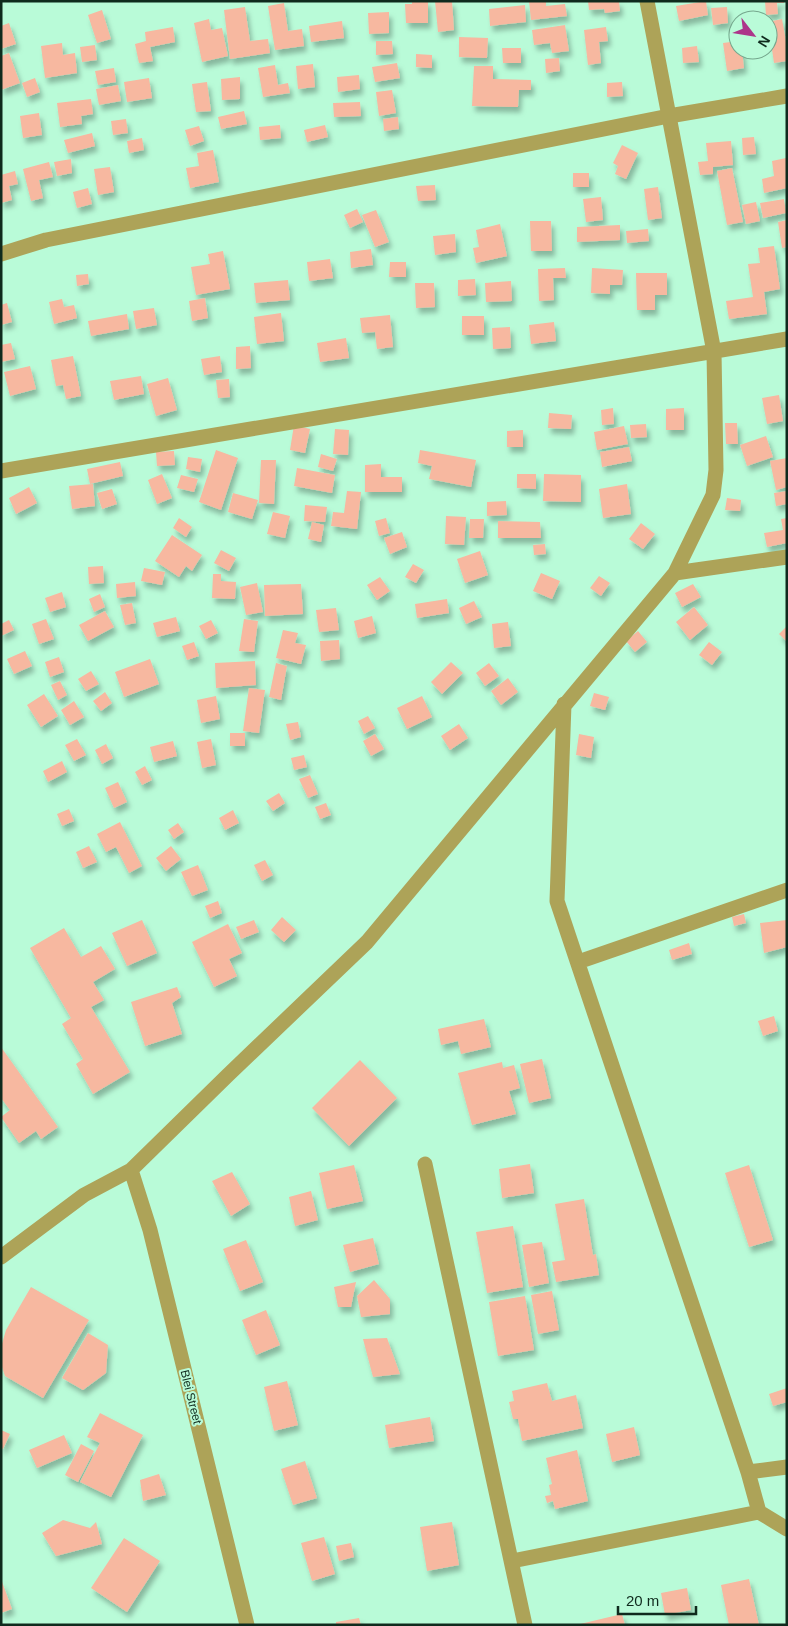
<svg xmlns="http://www.w3.org/2000/svg" width="788" height="1626" viewBox="0 0 788 1626" font-family="Helvetica,sans-serif">
	<style>
		.building { fill: #f7b8a0; filter: url(#shadow) }
		.lines { fill: none; stroke-linecap: round; stroke-linejoin: round }
		.street { stroke: #ada358; stroke-width: 15 }
		.labels { text-anchor: middle; dominant-baseline: central; stroke-width: 4; stroke-linejoin: round; paint-order: stroke }
		.street-label { font-size: 12px; fill: #0f2a1d; stroke: #b9fbd8 }
	</style>
	<defs>
		<filter id="shadow"><feDropShadow dx="3" dy="5.5" stdDeviation="2.5" flood-color="#0004"/></filter>
	</defs>
	<rect width="100%" height="100%" fill="#b9fbd8"/>
	<path class="building" d="M412,1H428V23H406L405,4H412Z
		M435,1H452L454,30L438,32Z
		M529,1H546V6L565,4L567,16L531,20Z
		M588,1H619L620,11L605,13L604,9L589,10Z
		M706,1L708,15L679,21L676,6Z
		M765,1H784V3H777L778,14L766,15Z
		M284,3L288,31L302,29L304,46L275,50L268,6Z
		M525,5L526,22L490,26L489,9Z
		M245,7L250,41L268,39L270,53L230,59L224,10Z
		M727,7L728,23L713,25L711,8Z
		M102,10L111,39L97,43L88,15Z
		M389,12V33L369,34L368,13Z
		M209,19L211,30L222,28L228,56L202,62L194,23Z
		M782,19L787,47V61L774,63L768,22Z
		M342,21L344,38L311,42L309,26Z
		M9,23L16,44L1,49V26Z
		M565,25L569,51L552,53L550,43L534,45L532,30Z
		M173,27L175,42L150,47L153,61L139,63L135,44L146,41L145,32Z
		M606,27L608,41L599,42L601,63L588,65L584,30Z
		M459,37L488,38L487,58L459,57Z
		M376,41H392L393,54L376,55Z
		M738,41V50H742L744,68L727,71L723,43Z
		M62,43L63,55L75,53L77,73L45,78L41,46Z
		M95,45L97,60L82,62L80,47Z
		M697,46L699,62L683,63L682,48Z
		M502,48H521V63H503Z
		M9,53L20,83L1,90V56Z
		M416,54L432,55V68L416,67Z
		M559,58L560,71L546,73L545,59Z
		M397,63L400,78L375,82L372,67Z
		M313,64L315,87L298,89L296,66Z
		M275,65L278,85L288,83L290,93L263,97L258,68Z
		M474,66H493V79L531,80V90H519L518,107L472,106Z
		M114,68L116,82L98,85L95,71Z
		M359,75L360,89L338,92L337,77Z
		M240,77V99L222,100L221,79Z
		M35,78L40,92L27,97L22,83Z
		M149,78L152,98L127,102L124,82Z
		M207,82L211,111L196,112L192,84Z
		M622,82L623,96L607,97V83Z
		M118,85L121,101L99,105L96,89Z
		M392,90L396,113L379,116L376,92Z
		M91,99L93,114L81,116L82,124L60,127L57,103Z
		M360,102L361,116L334,117L333,103Z
		M244,111L247,124L221,129L218,117Z
		M39,113L42,135L23,138L20,116Z
		M398,117L399,129L384,131L383,119Z
		M126,119L128,133L113,135L111,121Z
		M280,125L281,138L260,140L259,127Z
		M325,125L328,137L307,142L304,130Z
		M199,126L204,141L190,146L185,130Z
		M92,133L95,146L68,153L64,140Z
		M754,137L756,154L743,155L742,138Z
		M142,138L144,150L129,153L127,141Z
		M731,141L733,165L713,167V174L700,175L698,162L708,161L706,143Z
		M622,145L638,153L626,179L615,174L618,166L613,163Z
		M213,150L219,182L190,188L186,168L199,166L197,153Z
		M786,158L787,188L764,193L762,179L774,176L772,161Z
		M71,159L72,173L57,176L54,162Z
		M49,162L53,177L39,180L43,198L31,201L23,169Z
		M110,167L114,192L98,195L94,169Z
		M732,168L743,222L727,225L717,171Z
		M15,171L18,184L9,186L12,200L1,203V175Z
		M573,173H589V187H573Z
		M435,185L436,200L418,201L416,186Z
		M658,187L662,218L648,220L644,189Z
		M88,188L92,204L77,208L73,192Z
		M601,197L603,220L586,222L583,199Z
		M784,199L786,213L763,218L760,203Z
		M756,202L760,221L746,224L742,205Z
		M357,209L363,222L350,228L344,215Z
		M376,210L389,242L375,247L362,215Z
		M787,220V247L782,248L778,222Z
		M530,221H551L552,251H531Z
		M500,224L507,256L476,263L473,248L479,247L476,230Z
		M620,225V240L577,242V227Z
		M648,229L649,241L627,243L626,231Z
		M455,234L456,252L435,255L433,236Z
		M774,246L780,289L764,292L767,314L729,319L726,301L753,297L748,264L760,263L758,248Z
		M371,249L373,265L351,268L350,252Z
		M223,251L230,289L196,295L191,267L210,264L208,254Z
		M330,259L333,278L309,281L307,262Z
		M390,262H406V277H389Z
		M565,268L566,278H553L554,300L539,301L538,269Z
		M592,268L623,270L622,285H610V294L591,293Z
		M636,273H667V295H655V310H637Z
		M88,274L89,284L77,286L76,275Z
		M475,279L476,295L458,296V280Z
		M288,280L290,300L256,303L254,283Z
		M511,281L512,301L486,302L485,283Z
		M415,283H434L435,307L416,308Z
		M205,298L208,318L192,321L189,301Z
		M62,299L64,307L74,305L77,318L54,324L49,302Z
		M7,303L12,322L1,325V305Z
		M154,308L157,325L136,329L133,311Z
		M281,313L284,341L257,344L254,317Z
		M127,314L129,329L91,336L88,321Z
		M390,315L393,347L377,349L375,332L362,333L360,318Z
		M462,316H484V335H462Z
		M554,322L556,341L531,344L529,325Z
		M510,327L511,348L493,349L492,328Z
		M346,338L349,358L320,362L317,343Z
		M11,343L15,359L1,362V345Z
		M250,346L251,368L236,369V347Z
		M73,356L81,396L66,399L63,385L56,386L51,360Z
		M220,356L222,372L204,375L201,359Z
		M30,366L36,389L10,396L4,372Z
		M141,376L144,394L114,400L110,381Z
		M168,378L177,410L156,416L147,384Z
		M229,379L230,397L218,398L216,380Z
		M779,395L783,421L767,424L762,398Z
		M613,408L614,424L602,425L601,410Z
		M684,408V430H666V409Z
		M549,413L572,415L571,429L548,428Z
		M725,423H737L738,444H726Z
		M646,424L647,437L631,438L630,425Z
		M294,425L310,429L305,453L290,450Z
		M624,426L628,444L597,450L594,432Z
		M335,429L349,430L348,455L333,454Z
		M523,430V447H507V431Z
		M766,436L773,457L747,466L740,445Z
		M629,447L632,461L602,467L600,452Z
		M216,450L238,458L221,510L199,502Z
		M420,450L476,460L471,487L429,479L432,466L418,463Z
		M174,451L175,465L157,466L156,452Z
		M321,454L337,459L333,471L318,467Z
		M188,457L202,459L200,472L186,469Z
		M787,458V487L776,490L770,461Z
		M261,460H276L274,504L259,503Z
		M120,462L123,476L90,484L87,469Z
		M381,464V477H402V492H365V465Z
		M297,468L335,475L332,493L294,486Z
		M162,474L172,498L157,504L148,480Z
		M517,474H536V489L517,488Z
		M544,474L581,475V502L543,501Z
		M181,475L198,479L194,492L177,488Z
		M93,484L95,506L72,509L69,486Z
		M627,484L631,514L603,518L599,489Z
		M29,487L37,503L16,514L9,498Z
		M112,489L117,504L102,509L97,493Z
		M347,491L361,492L357,529L331,526L333,512L344,513Z
		M787,491V504L776,506L774,493Z
		M233,493L258,500L252,519L228,512Z
		M727,498L741,500L740,511L725,510Z
		M506,501L507,515L487,516V502Z
		M305,505L327,507L325,522L304,521Z
		M273,512L290,516L285,538L267,534Z
		M446,516L466,517L464,545L445,544Z
		M179,518L192,527L186,537L173,528Z
		M386,518L390,533L379,536L375,521Z
		M787,518V543L767,547L764,533L783,530L781,519Z
		M470,519H484L483,538H469Z
		M498,521L540,522L541,538H498Z
		M312,522L324,525L321,542L308,539Z
		M641,523L655,534L643,549L629,539Z
		M402,532L407,547L390,554L384,538Z
		M172,535L202,555L192,571L186,566L179,577L155,561Z
		M545,544L546,554L534,555L533,545Z
		M221,550L236,558L229,571L214,563Z
		M480,551L488,575L465,583L457,559Z
		M413,564L424,570L416,583L405,577Z
		M103,566L104,583L89,584L88,567Z
		M144,568L165,572L162,585L141,581Z
		M541,573L560,581L552,599L533,591Z
		M213,574H221V581L236,582L235,599L212,598Z
		M599,576L610,583L601,596L590,588Z
		M380,577L390,591L377,600L367,585Z
		M135,582L136,596L117,598L116,584Z
		M257,583L263,612L246,615L240,587Z
		M301,584L303,614L265,616L264,585Z
		M693,584L701,597L682,607L675,593Z
		M62,592L66,607L50,612L45,598Z
		M100,594L105,607L94,612L89,599Z
		M447,599L449,613L417,618L415,604Z
		M474,601L482,617L466,624L459,608Z
		M132,603L136,623L125,625L120,605Z
		M694,607L708,625L690,640L676,622Z
		M336,608L339,630L319,632L316,610Z
		M105,611L114,627L88,641L79,625Z
		M372,616L376,633L358,638L354,621Z
		M176,617L180,631L157,637L153,623Z
		M46,619L54,639L39,644L32,624Z
		M244,619L258,621L254,652L239,651Z
		M9,620L14,630L1,636V624Z
		M211,620L218,633L206,639L199,626Z
		M508,622L511,646L494,648L492,624Z
		M787,626V642L779,634Z
		M283,630L298,633L295,643L306,645L301,664L276,658Z
		M638,631L647,642L635,652L626,641Z
		M339,640L340,659L321,661L320,641Z
		M194,642L199,656L187,660L182,646Z
		M709,642L722,652L712,665L699,655Z
		M25,651L32,666L14,674L7,659Z
		M59,657L64,672L50,677L45,662Z
		M150,659L159,684L124,697L115,672Z
		M255,661L256,685L216,688L215,663Z
		M451,662L463,673L442,694L431,682Z
		M276,663L287,666L281,700L269,697Z
		M489,663L499,676L485,686L476,673Z
		M91,671L99,684L86,691L78,679Z
		M508,678L518,692L501,705L491,691Z
		M60,681L67,695L58,700L51,685Z
		M249,688L265,690L259,733L243,731Z
		M105,692L112,703L101,711L93,701Z
		M594,693L609,697L605,710L590,706Z
		M44,694L58,716L41,727L27,705Z
		M216,696L220,719L201,723L197,700Z
		M422,696L432,717L407,729L397,708Z
		M74,701L84,717L70,725L61,710Z
		M368,716L375,728L364,734L358,721Z
		M298,722L301,737L290,740L286,724Z
		M459,724L468,738L450,750L441,736Z
		M230,733H245V746H230Z
		M375,734L384,749L371,756L363,741Z
		M579,734L594,737L591,758L576,755Z
		M77,739L86,755L74,761L65,745Z
		M211,739L216,765L202,768L197,742Z
		M173,741L177,756L154,762L150,747Z
		M106,744L113,758L102,764L95,750Z
		M304,755L307,767L294,770L291,758Z
		M62,761L67,772L48,782L43,771Z
		M145,766L152,780L142,785L135,772Z
		M310,775L318,794L308,798L299,779Z
		M118,782L127,802L114,808L105,788Z
		M279,793L285,803L273,811L266,801Z
		M326,803L331,815L320,819L315,807Z
		M69,809L74,821L62,826L57,814Z
		M233,810L239,823L225,830L219,818Z
		M120,822L142,866L129,873L116,847L106,852L97,834Z
		M178,823L184,832L174,839L168,830Z
		M89,846L97,862L83,868L76,852Z
		M171,846L181,859L166,871L156,858Z
		M265,860L273,875L262,881L254,865Z
		M198,865L208,890L192,896L181,872Z
		M218,901L222,913L210,918L205,906Z
		M744,914L746,923L734,926L732,917Z
		M282,917L296,930L284,942L271,930Z
		M142,920L157,953L127,966L112,933Z
		M254,920L259,932L241,939L236,927Z
		M787,920V947L764,953L760,923Z
		M228,924L242,953L229,959L237,976L214,987L192,942Z
		M64,928L81,957L101,946L115,969L93,982L104,1000L91,1007L130,1072L93,1094L76,1064L83,1059L62,1024L71,1018L30,948Z
		M689,943L692,954L672,960L669,950Z
		M177,987L181,997L172,1003L182,1034L145,1046L131,1002Z
		M774,1016L778,1031L763,1036L758,1021Z
		M484,1019L491,1047L461,1054L458,1041L441,1045L438,1029Z
		M1,1047L58,1127L41,1139L36,1131L19,1143L1,1117L10,1110L1,1098Z
		M542,1059L551,1098L529,1103L520,1064Z
		M360,1060L397,1098L349,1146L312,1108Z
		M502,1062L503,1068L514,1065L520,1088L509,1091L516,1114L472,1125L458,1073Z
		M530,1164L534,1193L502,1198L499,1169Z
		M354,1165L363,1201L327,1209L319,1173Z
		M749,1165L773,1240L749,1247L725,1173Z
		M232,1172L250,1204L231,1216L212,1181Z
		M311,1191L318,1220L295,1226L289,1197Z
		M584,1199L593,1255L596,1254L599,1275L556,1282L552,1262L565,1260L555,1204Z
		M513,1226L523,1287L487,1293L476,1232Z
		M373,1238L379,1264L350,1272L343,1245Z
		M246,1240L263,1282L240,1291L223,1249Z
		M542,1242L549,1283L529,1287L522,1245Z
		M374,1280L390,1299V1314L361,1317L357,1296Z
		M356,1282L351,1307H338L334,1287Z
		M31,1287L89,1320L43,1398L5,1376L1,1364V1347L6,1330Z
		M552,1291L559,1330L538,1334L531,1295Z
		M525,1296L534,1350L498,1356L489,1302Z
		M266,1310L280,1345L256,1355L242,1320Z
		M88,1333L108,1345L106,1373L83,1390L62,1378Z
		M387,1338L400,1374L373,1377L363,1339Z
		M287,1381L298,1425L274,1431L264,1387Z
		M547,1383L552,1401L576,1395L583,1428L522,1441L518,1419H513L509,1402L514,1401L512,1391Z
		M787,1388V1402L773,1406L769,1394Z
		M100,1413L143,1435L111,1497L80,1482L100,1443L87,1437Z
		M430,1417L434,1441L389,1448L385,1425Z
		M634,1427L640,1455L612,1462L606,1434Z
		M1,1430L10,1434L3,1449L1,1448Z
		M64,1435L72,1453L37,1468L29,1450Z
		M81,1444L94,1451L78,1482L65,1475Z
		M577,1450L588,1501L555,1509L553,1501L547,1503L545,1496L551,1495L549,1485L552,1484L546,1458Z
		M305,1461L317,1498L293,1505L281,1469Z
		M159,1474L166,1495L143,1501L140,1480Z
		M63,1520L90,1528L96,1522L102,1544L56,1556L42,1533Z
		M452,1522L459,1565L427,1571L420,1527Z
		M324,1537L335,1574L312,1581L301,1543Z
		M124,1538L160,1561L127,1612L91,1588Z
		M351,1543L354,1557L339,1561L336,1546Z
		M1,1579L12,1609L1,1613Z
		M749,1579L759,1625H729L721,1585Z
		M687,1588L691,1610L665,1615L661,1593Z
		M622,1614L625,1625H580V1624Z
		M359,1618L361,1625H336V1622Z"/>
	<g class="lines">
		<path class="street" d="M1,254L46,240L669,116L787,96
			M1,471L787,339
			M675,573L787,557
			M564,704L557,901L748,1472L759,1512
			M578,962L787,890
			M425,1164L525,1625
			M131,1170L150,1230L247,1625
			M1,1257L84,1195L131,1170L228,1075L367,942L675,573L713,495L716,470L714,352L647,1
			M748,1472L787,1467
			M512,1561L759,1512L787,1529"/>
	</g>
	<g class="labels">
		<g class="street-label">
			<text transform="translate(191 1397) rotate(76)">Blei Street</text>
		</g>
	</g>
	<rect width="788" height="1626" fill="none" stroke="#0f2a1d" stroke-width="5"/>
	<g transform="translate(753 35) rotate(121)"><circle r="24" fill="#b9fbd8" stroke="#75a78d"/>
	<path d="M0-4L9 19L0 12L-9 19Z" fill="#ad358a"/>
	<text y="-8" font-size="14" font-weight="bold" text-anchor="middle" fill="#0f2a1d">N</text>
	</g>
	<path d="M618 1606v8h78v-8" fill="none" stroke="#0f2a1d" stroke-width="2.5"/>
	<text x="626" y="1606" font-size="15" fill="#0f2a1d" stroke="#b9fbd8" stroke-width="4" paint-order="stroke">20 m</text>
</svg>
